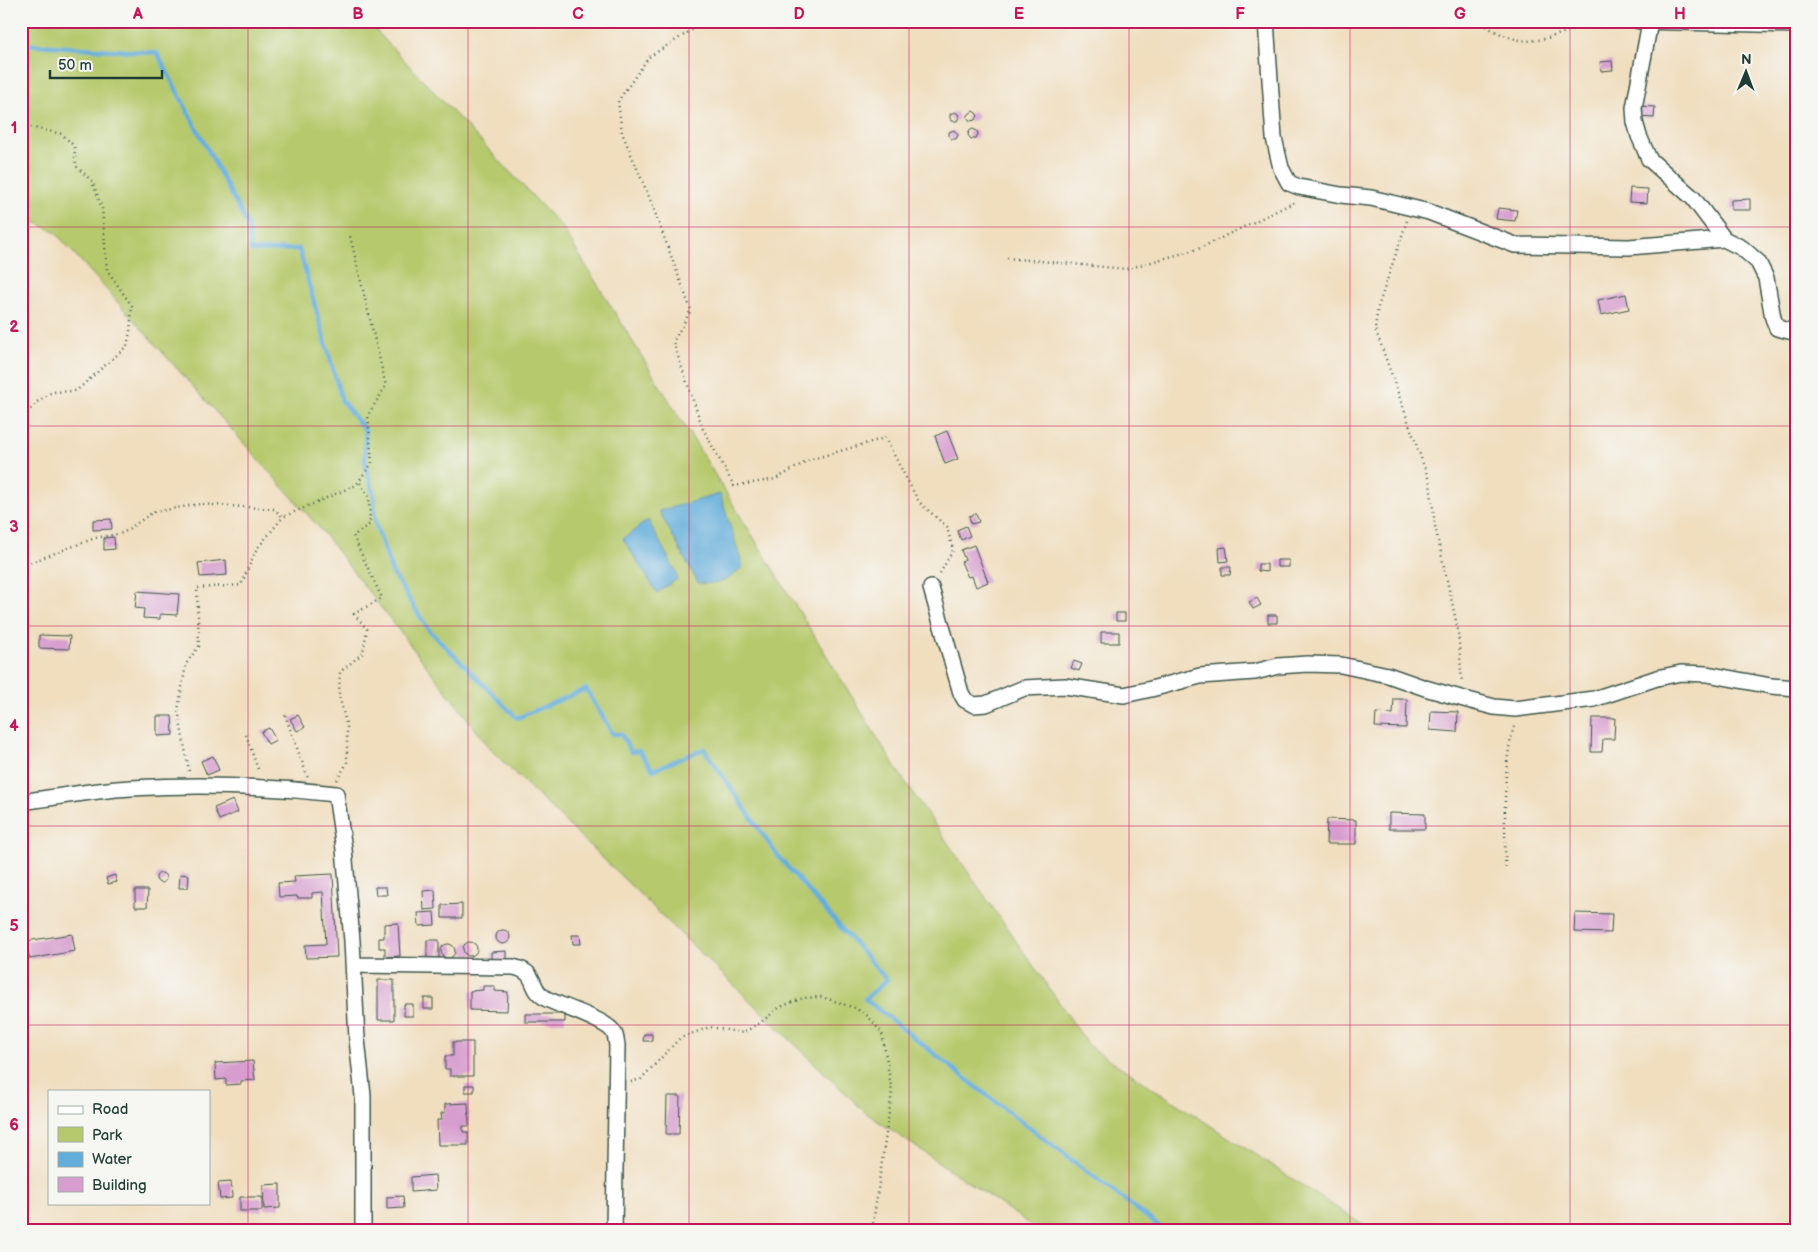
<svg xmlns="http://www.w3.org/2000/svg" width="1818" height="1252" viewBox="0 0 1818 1252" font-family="'Balsamiq Sans',sans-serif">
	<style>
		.green { fill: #b6c96c; stroke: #6a8350 }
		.water { fill: #63addb; stroke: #417588 }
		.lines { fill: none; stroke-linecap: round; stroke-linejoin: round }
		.stream { stroke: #63addb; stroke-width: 4.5 }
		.building { fill: #d79dcf }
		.minor-casing { stroke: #3e5549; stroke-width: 18 }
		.path { stroke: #3e5549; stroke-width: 2.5; stroke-dasharray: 1 4; stroke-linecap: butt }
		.minor { stroke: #fff; stroke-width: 15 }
		.grid { fill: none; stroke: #c2185b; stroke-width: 1; stroke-opacity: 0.55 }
		.neatline { fill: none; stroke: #c2185b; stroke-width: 2 }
		.grid-label { font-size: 16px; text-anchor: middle; font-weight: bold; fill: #c2185b }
	</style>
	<rect width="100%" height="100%" fill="#f6f6f2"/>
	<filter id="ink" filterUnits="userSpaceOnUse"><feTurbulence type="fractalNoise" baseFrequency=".02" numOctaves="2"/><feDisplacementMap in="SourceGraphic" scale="10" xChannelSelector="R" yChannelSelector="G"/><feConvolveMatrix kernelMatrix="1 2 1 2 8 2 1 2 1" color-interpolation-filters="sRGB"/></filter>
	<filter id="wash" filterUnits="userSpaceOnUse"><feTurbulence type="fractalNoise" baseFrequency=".0096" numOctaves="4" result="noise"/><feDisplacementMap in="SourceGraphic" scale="20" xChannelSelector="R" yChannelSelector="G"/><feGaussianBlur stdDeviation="1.12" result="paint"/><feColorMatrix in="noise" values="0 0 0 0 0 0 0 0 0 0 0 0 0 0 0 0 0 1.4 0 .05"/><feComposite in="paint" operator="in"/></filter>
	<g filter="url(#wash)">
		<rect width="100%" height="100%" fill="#f0debf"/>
		<path class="green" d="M21,21H367L562,227L899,773L1090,1047L1366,1227L1377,1231H1040L866,1113L494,753L317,525L54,231L21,216Z"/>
		<path class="water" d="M720,494L743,566C730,581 717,585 698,583L659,511Z
			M648,520L676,572L677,579L657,593L623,539Z"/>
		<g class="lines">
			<path class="stream" d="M21,44L157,53L248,226L251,251L299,249L342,401L365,430V464L374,496L375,522L392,572L428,629L517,718L586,689L613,734H621L631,752L639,751L653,770L704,749L777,855L887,980L865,999L984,1093L1165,1231"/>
		</g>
		<g id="blocks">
			<path class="building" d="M1612,61L1613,70L1601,71L1600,62Z
				M1638,106L1655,107L1654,118L1638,117Z
				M973,111L976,113L978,116L975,120L970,121L967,117L969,114Z
				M955,112L958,114L959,117L957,121H952L950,118V114Z
				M973,129L977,131L978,134L976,138L971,139L968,135L969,131Z
				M954,130L958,135L956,139H951L949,136V132Z
				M1630,188L1648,189L1647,203L1629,202Z
				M1750,199V210H1731V200Z
				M1498,208L1517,210L1515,221L1496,219Z
				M1626,294L1629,309L1601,315L1598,300Z
				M947,431L958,459L945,464L935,436Z
				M976,514L979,522L971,524L969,516Z
				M111,519L112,529L93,530V520Z
				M966,526L970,536L961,540L957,530Z
				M114,537L115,549L104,550V538Z
				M974,545L988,582L976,587L972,576L968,577L961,562L965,560L961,550Z
				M1226,547L1228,561L1220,562L1219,548Z
				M226,560L227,575L200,577L198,563Z
				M1277,560H1289V567H1277Z
				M1258,564H1267V572L1258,571Z
				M1222,567H1231L1230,575H1222Z
				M137,591L179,594L177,615L160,614V619L143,618L144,609L135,608Z
				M1257,598L1261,605L1253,609L1249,602Z
				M1116,613H1125V621H1116Z
				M1268,615H1277V623H1268Z
				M1101,632H1119V643H1101Z
				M39,635L70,636L69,649L39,648Z
				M1074,661L1082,664L1079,671L1071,668Z
				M1394,699H1407L1406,728L1375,727L1376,713L1393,714Z
				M1431,711L1458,712L1457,732L1430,730Z
				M298,715L305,727L297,731L290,719Z
				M157,716H172L173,735L157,736Z
				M1592,718H1615L1614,739H1603L1602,752H1591Z
				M269,728L276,740L268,744L261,732Z
				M213,756L219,770L207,775L201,761Z
				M233,800L238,812L219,820L214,808Z
				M1389,813L1425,814V829H1389Z
				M1327,819L1356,820V844H1326Z
				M156 878a5 5 0 1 1 10 0a5 5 0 1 1-10 0Z
				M180,874L189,875L188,888H179Z
				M333,874L337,957L306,958L305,945L326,944L323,892L312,893V898H297V896L279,897L278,883L295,882L294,876Z
				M115,875L117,882L108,884L106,878Z
				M375,887H386L387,895H376Z
				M135,890H148L147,907H135Z
				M435,890L436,909L424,910L423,891Z
				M462,904V918H442V905Z
				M434,912L435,925L419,926L418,913Z
				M1575,913L1612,914L1611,933L1574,932Z
				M398,923L400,956L385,957V948H379V938H384V924Z
				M496 937a7 7 0 1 1 14 0a7 7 0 1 1-14 0Z
				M72,934L75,951L30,959L26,941Z
				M572,935H580L581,944H573Z
				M427,940H439V961H427Z
				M463 949a7 7 0 1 1 14 0a7 7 0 1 1-14 0Z
				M441 951a7 7 0 1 1 14 0a7 7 0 1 1-14 0Z
				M506,951V962H491V952Z
				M378,980H394V1020H378Z
				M483,986H495V991L508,992L507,1011L470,1010V991L483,990Z
				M424,998H433V1009H424Z
				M404,1004H413V1016H404Z
				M525,1014H565V1022H525Z
				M644,1034H652V1041H643Z
				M453,1042H473V1076H450V1069H445V1056H453Z
				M253,1061L255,1080L241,1081V1084L226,1085V1079L216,1080L215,1063Z
				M465,1085H474V1092H465Z
				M667,1096H680L679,1134H666Z
				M468,1103L469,1126H463V1132H468V1145H438L437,1120H442L441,1113H445V1104Z
				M435,1175L436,1190L411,1192V1177Z
				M231,1182L232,1198L220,1199L218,1183Z
				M280,1184V1208L264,1209L263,1185Z
				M403,1196L404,1208L387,1209V1197Z
				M240,1197H262V1211H240Z"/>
		</g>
	</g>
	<g filter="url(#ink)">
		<use href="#blocks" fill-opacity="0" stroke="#3e5549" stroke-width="1"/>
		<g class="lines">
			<g class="minor-casing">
				<path id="minor" d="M1266,21L1274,138L1281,168L1289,183L1299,187L1341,195L1371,198L1429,212L1515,245L1629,247L1724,239
					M1639,21L1797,25
					M1650,22L1634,108L1635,122L1639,136L1649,159L1693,198L1724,239L1742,248L1758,262L1766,278L1773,318L1777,328L1797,333
					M931,588L961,693L965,700L974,705L986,704L1024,688L1065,686L1124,695L1151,689L1200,676L1255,672L1278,666L1307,664L1341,665L1388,675L1425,688L1464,699L1494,707L1515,709L1594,699L1657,678L1681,673L1707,674L1771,686L1797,688
					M21,802C58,797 94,790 131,788C199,784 268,786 336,794L344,849L352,941L357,1039L363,1096V1231
					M354,965L513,967C539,972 528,988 545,998C559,1006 608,1020 614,1033C616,1036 616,1041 617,1045L614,1231"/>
			</g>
			<path class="path" d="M710,21L703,23L649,57L618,101L622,133L650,199L691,310L673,342L703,429L734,486L776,479L809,460L885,438L919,502L947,527L953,550L939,575
				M1478,21C1485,23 1489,29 1495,31C1521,44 1534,43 1560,34C1570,30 1579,27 1589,21
				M21,125L62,134L74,146L76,166L92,181L102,208L107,270L132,306L130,332L127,346L76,391L52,392L37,402L21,420
				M1407,221L1378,307L1375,328L1430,483L1435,526L1458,630L1462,683
				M1007,258L1126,269L1198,249L1295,202
				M21,566L95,538L123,533L153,512L200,504L274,509L283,517L356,485L372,463L368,415L386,386L350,236
				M285,715L308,778
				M246,735L259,772
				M189,771L178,710L186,664L199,646L197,588L241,585L256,550L283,517
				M337,780L347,763V727L339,695L340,672L363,653L367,629L354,614L382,598L353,536L370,524L369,497L359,481
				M1505,867C1506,820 1501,768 1515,723
				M631,1082L641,1079L680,1038L710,1027L743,1033L760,1023L780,1007L803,998L822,997L855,1008L868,1016L882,1033L892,1092L872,1231"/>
			<use href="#minor" class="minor"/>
		</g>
	</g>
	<path class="grid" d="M248,21V1231M468,21V1231M689,21V1231M909,21V1231M1129,21V1231M1350,21V1231M1570,21V1231M21,227H1797M21,426H1797M21,626H1797M21,826H1797M21,1025H1797"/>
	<rect width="1818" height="1252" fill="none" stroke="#f6f6f2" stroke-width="55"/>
	<rect x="48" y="1090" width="162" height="115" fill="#f6f6f2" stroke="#a0aca6"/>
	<rect x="58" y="1106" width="25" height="8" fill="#ffffff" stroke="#a0aca6"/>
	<text x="92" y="1114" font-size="15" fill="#1f3d34">Road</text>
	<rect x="58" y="1127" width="25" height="15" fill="#b6c96c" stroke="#a0aca6"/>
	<text x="92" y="1140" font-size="15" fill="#1f3d34">Park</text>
	<rect x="58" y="1152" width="25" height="15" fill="#63addb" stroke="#a0aca6"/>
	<text x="92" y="1164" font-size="15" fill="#1f3d34">Water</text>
	<rect x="58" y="1177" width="25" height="15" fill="#d79dcf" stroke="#a0aca6"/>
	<text x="92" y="1190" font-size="15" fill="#1f3d34">Building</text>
	<g transform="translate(1746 72) rotate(1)" stroke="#f6f6f2" stroke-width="4" paint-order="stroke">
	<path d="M0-4L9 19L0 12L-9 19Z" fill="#1f3d34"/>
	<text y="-8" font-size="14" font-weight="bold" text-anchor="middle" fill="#1f3d34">N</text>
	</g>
	<path d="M50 70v8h112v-8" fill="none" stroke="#1f3d34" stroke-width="2.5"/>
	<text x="58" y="70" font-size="15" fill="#1f3d34" stroke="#f6f6f2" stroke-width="4" paint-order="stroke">50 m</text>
	<rect x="28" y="28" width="1762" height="1196" class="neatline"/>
	<g class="grid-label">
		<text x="138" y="19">A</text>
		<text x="358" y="19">B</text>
		<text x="578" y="19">C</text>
		<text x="799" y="19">D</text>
		<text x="1019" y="19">E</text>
		<text x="1240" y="19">F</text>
		<text x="1460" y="19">G</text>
		<text x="1680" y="19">H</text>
		<text x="14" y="133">1</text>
		<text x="14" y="332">2</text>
		<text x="14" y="532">3</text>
		<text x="14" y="731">4</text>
		<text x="14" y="931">5</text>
		<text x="14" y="1130">6</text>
	</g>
</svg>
